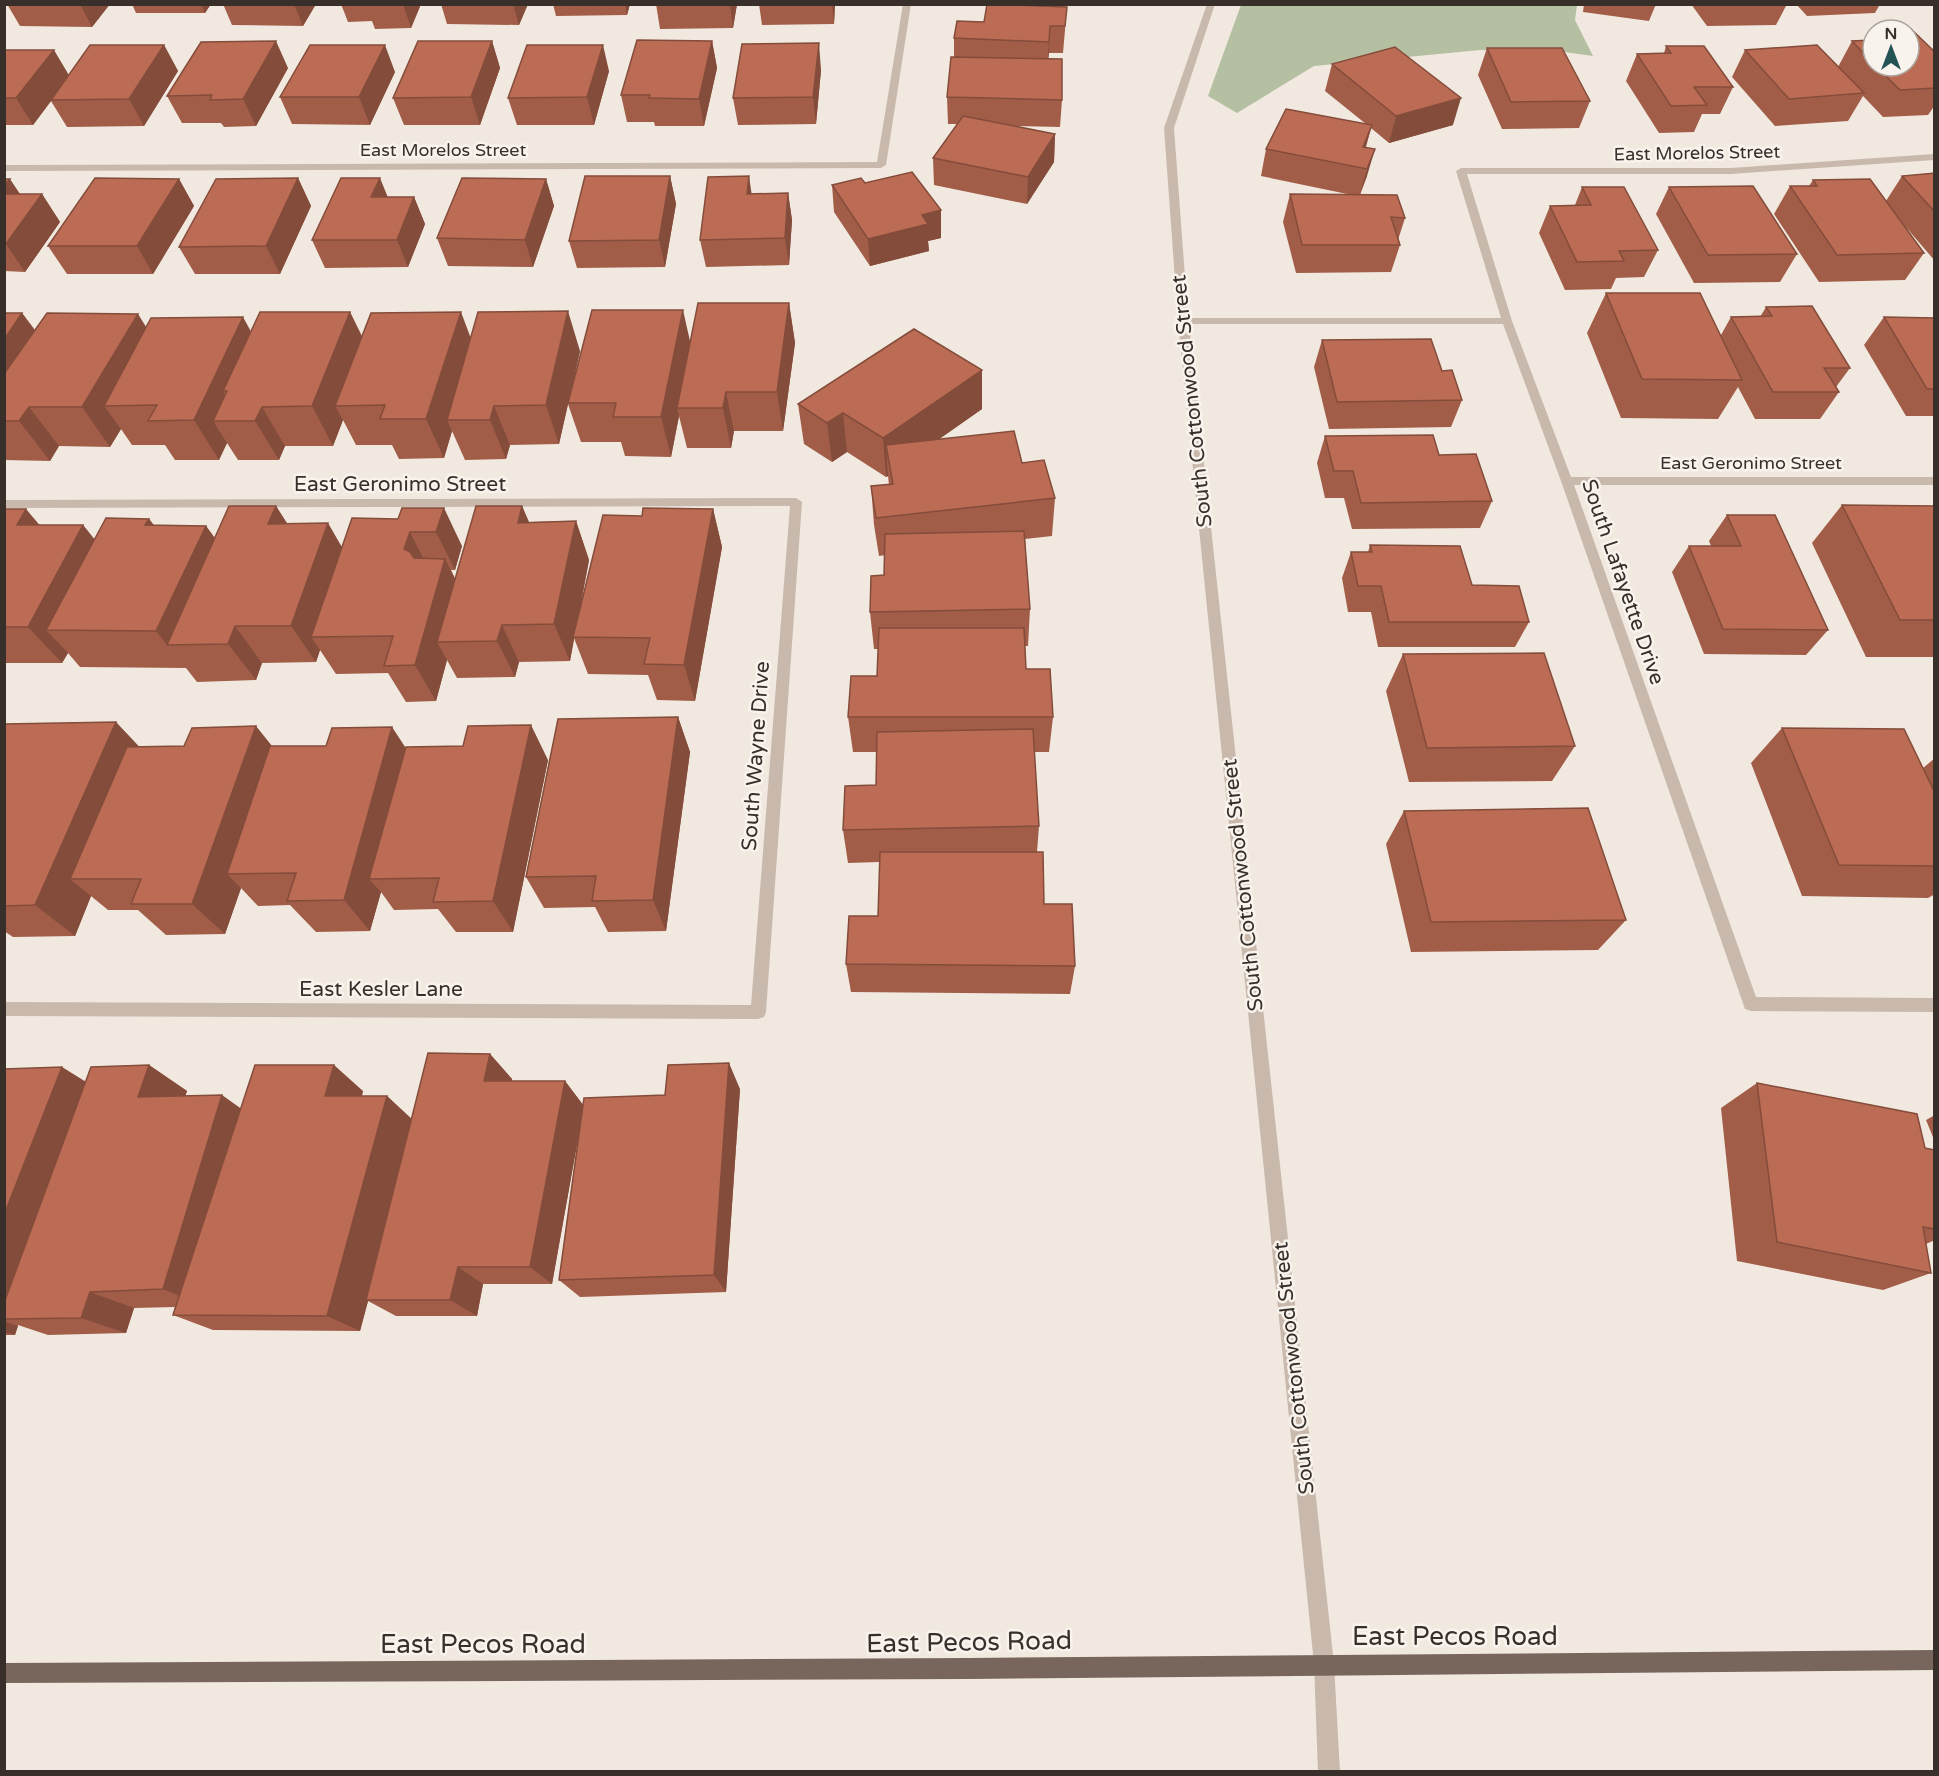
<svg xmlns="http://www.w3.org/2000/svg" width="1939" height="1776" viewBox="0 0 1939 1776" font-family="'Varela Round',sans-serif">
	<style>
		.green { fill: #b5bfa1 }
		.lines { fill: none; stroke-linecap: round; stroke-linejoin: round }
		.minor { fill: #c9b9ad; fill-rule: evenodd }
		.major { fill: #78665d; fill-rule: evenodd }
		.wall { fill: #a25d48 }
		.shaded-wall { fill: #844c3b }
		.building { fill: #bc6c54; stroke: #844c3b; stroke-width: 1.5 }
		.labels { text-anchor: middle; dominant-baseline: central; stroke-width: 5; stroke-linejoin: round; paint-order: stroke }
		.far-street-label { font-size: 18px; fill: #382f2b; stroke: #f9f3ed }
		.street-label { font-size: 21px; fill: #382f2b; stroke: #f9f3ed }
		.near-street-label { font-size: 26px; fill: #382f2b; stroke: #f9f3ed }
	</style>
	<rect width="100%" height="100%" fill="#f1e9e0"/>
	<path class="green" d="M1241,5H1577L1575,20L1593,56L1557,51L1518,52L1480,50L1314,66L1237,113L1208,96Z"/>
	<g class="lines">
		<path class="minor" d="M903,4H911L886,165L881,168L4,171V165L877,162Z
			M1207,4H1215L1174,128L1188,318H1501L1456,171L1461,168H1731L1934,154V160L1731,174H1467L1512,321L1571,477H1934V485H1574L1756,997L1934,998V1012L1751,1011L1745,1009L1561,481L1503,324H1189L1334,1664L1340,1772H1318L1314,1664L1178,321L1164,128Z
			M796,498L802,502L766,1012L764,1017L758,1019L4,1016V1002L751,1005L790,506L4,508V500Z"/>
		<path class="major" d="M1934,1650V1670L969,1679L4,1683V1663L969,1658Z"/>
	</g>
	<path class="wall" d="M7,4H110L92,27L20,26Z
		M132,4H211L205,13H136Z
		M223,4H316L303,26L232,25Z
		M341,4H421L411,28L375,29L372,21L348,22Z
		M441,4H528L519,25L447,24Z
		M553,4H630L627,15L556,16Z
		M656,4H737L733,28L660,29Z
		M759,4H835L834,24L762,25Z
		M1584,4H1656L1649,21L1583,12Z
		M1691,4H1787L1776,25L1707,26Z
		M1796,4H1880L1875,13L1807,16Z
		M1067,7L1063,53H1049L1048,59L1062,100L1060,127L1011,126L1055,134L1054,162L1027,204L934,185L933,158L957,124H948L947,97L954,57V38L984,22Z
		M1872,31H1873V66H1909L1935,52V105L1928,115L1883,117L1863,96L1848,121L1775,126L1732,77L1745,50L1838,67L1852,41H1866Z
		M492,41L500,68L480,125H404L393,98Z
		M712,41L717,68L704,126H655L654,122H627L621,95Z
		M164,45L178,71L144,126L67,127L51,101L33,125H4V50L68,75Z
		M1666,46L1733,87L1720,114H1702L1694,132L1659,133L1626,81L1637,54L1664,53Z
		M1487,48L1590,101L1579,128L1502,129L1478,75Z
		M1332,64L1453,125L1389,143L1371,128L1366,147L1367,176L1360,195L1405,218L1398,240L1400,245L1391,272L1296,273L1283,222L1290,194L1352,195L1261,176L1266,149L1366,124L1325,91Z
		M288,68L256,126L224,127L221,123H182L167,96Z
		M821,70L816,124L738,125L733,98Z
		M609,71L594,125H517L508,98Z
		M395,72L370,125L292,124L280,97Z
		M1935,173V261L1905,226L1924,253L1905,280L1819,282L1774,214L1790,186H1809L1813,180L1886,201L1902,176Z
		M670,176L676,204L665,267L577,268L569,241Z
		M298,178L311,206L280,274H195L179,247Z
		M4,179L20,194H42L60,222L25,272L4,271Z
		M179,179L194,206L153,274H67L48,246Z
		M546,179L554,206L533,267L448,266L437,238Z
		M865,183L941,238L928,241L929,251L870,266L834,212L832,185Z
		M1582,187L1658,250L1644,277L1616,278L1611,289L1565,290L1539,233L1550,206L1575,205Z
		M1669,187L1797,254L1780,282L1694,283L1656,214Z
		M788,193L792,220L789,265L706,267L700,240L751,194Z
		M388,197H414L425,224L408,267L325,268L312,240Z
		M1606,293L1721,335L1731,317H1760L1766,307L1850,368L1836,387L1839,392L1820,419H1755L1738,387L1718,419L1621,418L1587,333Z
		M789,303L795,343L783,431H734L731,448H687L679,416L671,457L625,456L621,442H581L568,404L559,444L510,445L506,459L465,460L452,431L444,458L399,459L392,445H356L343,420L333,446H285L279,460H238L227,443L219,460H175L165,445H132L121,429L110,447L59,446L50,461L4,460V313H22L35,330L146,327L251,332L350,312L362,336L471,337L580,351L572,388L690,344Z
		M1884,317L1935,318V416H1906L1864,345Z
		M1322,340L1442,371L1462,400L1451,427L1329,429L1314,367Z
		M982,370V409L939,439L1022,463L1055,498L1052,536L1025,539L1030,609L1028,646H1025L1026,669L1053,717L1049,752H1034L1039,826L1037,852L1044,904L1075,966L1070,994L851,992L846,964L878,916L880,862L848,863L843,830L876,785L877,752H853L848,717L877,676L878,649H874L870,612L884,575L885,555L879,556L874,525L871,486L889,485L888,476L886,477L847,452L832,462L804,444L798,404Z
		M1325,436L1439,455L1492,501L1480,528L1352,529L1344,498H1325L1317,463Z
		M1842,505L1935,506V657H1866L1812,543Z
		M276,506L287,523L342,547L398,519L402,508L462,546L455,570H451L455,579L522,506L529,522L576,521L589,560L578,620L642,516L713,509L722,547L695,701L657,700L648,675L588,674L574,638L570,661L519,662L515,677L457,678L447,660L436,701L406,702L388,673L336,674L320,650L316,662L262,663L256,680L197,682L186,668L80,667L68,653L62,663H5L4,664V509L40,525H83L95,540L149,519L154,525L206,526L215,538Z
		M1727,515L1828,630L1806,655L1704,654L1672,572L1689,546H1711L1709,541Z
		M1370,545L1472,585L1529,622L1515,647H1378L1371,612H1348L1342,578L1351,552H1368Z
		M1403,654L1575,746L1552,781L1409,782L1386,691Z
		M678,717L690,752L666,931L608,932L595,907L544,908L526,877Z
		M4,724L139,747L272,746L406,748L548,760L513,932H456L438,909L394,910L381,892L370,931L316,932L290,905L258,906L241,888L225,934L166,935L138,910H108L91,896L75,936L13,937L4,931Z
		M1782,728L1923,768L1935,758V894L1928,898L1802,896L1751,763Z
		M1404,811L1626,920L1598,950L1411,952L1386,844Z
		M490,1054L512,1079V1081H565L583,1105L665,1095L740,1089L726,1292L580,1297L559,1280L579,1132L552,1284H483L477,1316H396L368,1301L360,1331L213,1330L173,1315L175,1307L134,1308L126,1333L48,1335L18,1325L15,1335H4V1069L86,1082L149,1065L187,1091L185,1096L241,1109L363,1091L362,1096H387L411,1119Z
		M1757,1083L1925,1148L1935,1150V1240L1926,1244L1931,1273L1883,1290L1737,1261L1721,1108Z
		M1935,1115V1142L1926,1120Z"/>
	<path class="shaded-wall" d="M80,4H110L92,27Z
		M201,4H211L205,13Z
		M294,4H316L303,26Z
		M403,4H421L411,28Z
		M513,4H528L519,25Z
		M625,4H630L627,15Z
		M730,4H737L733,28Z
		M832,4H835L834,24Z
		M1050,26L1049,53L1047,69L1049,42Z
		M276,41L288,68L256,126L243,99Z
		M492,41L500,68L480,125L471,97Z
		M712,41L717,68L704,126L699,99Z
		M819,43L821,70L816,124L813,97Z
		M164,45L178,71L144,126L129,99Z
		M385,45L395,72L370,125L359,97Z
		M603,45L609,71L594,125L587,97Z
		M54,50L70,77L51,100V101L33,125L16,98Z
		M1461,98L1453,125L1389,143L1396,116Z
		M1372,125L1364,152L1363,147Z
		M1055,134L1054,162L1027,204L1028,177Z
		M1375,149L1367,176L1359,196L1367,169Z
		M670,176L676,204L665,267L659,240Z
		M749,176L753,203L747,194Z
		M298,178L311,206L280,274L266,246Z
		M380,178L391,205L371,197Z
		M10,179L28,206L4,203V186Z
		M179,179L194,206L153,274L137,246Z
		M546,179L554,206L533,267L525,240Z
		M788,193L792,220L789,265L785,238Z
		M42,194L60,222L25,272L6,244Z
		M414,197L425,224L408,267L397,240Z
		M941,210V238L928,241L929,251L870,266L868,239L922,215Z
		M789,303L795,343L783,431L777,392Z
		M683,310L692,350L677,408L679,416L671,457L661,417Z
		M568,311L580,351L559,444L546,405Z
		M350,312L369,352L335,406L343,420L333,446L312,406Z
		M461,312L476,352L447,420L452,431L444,458L426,419Z
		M22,313L51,353L4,421V340Z
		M138,314L163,354L104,406L121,429L110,447L82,407Z
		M243,317L265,357L227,391H223L238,417L213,421L227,443L219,460L194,420Z
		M982,370V409L891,473L886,445L888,476L886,477L883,438Z
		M726,392L734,431L731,448L723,408Z
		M494,406L510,445L506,459L490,420Z
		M29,407L59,446L50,461L19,421Z
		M262,407L285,446L279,460L255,421Z
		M843,413L847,452L832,462L827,423Z
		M276,506L300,545L268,524Z
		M522,506L538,544L518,523Z
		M444,508L462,546L455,570L436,532Z
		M26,509L59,548L17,525Z
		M713,509L722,547L695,701L684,665Z
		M149,519L177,557L145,525Z
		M576,521L589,560L570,661L554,624Z
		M328,523L350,561L311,637L320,650L316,662L291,626Z
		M83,525L114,564L46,630L68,653L62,663L28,627Z
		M206,526L233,564L167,645L156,631Z
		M410,532L429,570L424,587L404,549Z
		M445,559L464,596L437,642L447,660L436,701L415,665Z
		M502,625L519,662L515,677L497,641Z
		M235,626L262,663L256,680L228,644Z
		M678,717L690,752L666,931L653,900Z
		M116,722L149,757L70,879L91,896L75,936L35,905Z
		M531,725L548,760L513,932L493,901Z
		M256,726L284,761L227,874L241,888L225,934L192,904Z
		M392,727L415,762L369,879L381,892L370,931L344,900Z
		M490,1054L512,1079L507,1106L484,1081Z
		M729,1063L740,1089L726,1292L714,1275Z
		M149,1065L187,1091L177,1122L138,1097Z
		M334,1065L363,1091L355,1121L325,1096Z
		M62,1067L104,1093L4,1319V1215Z
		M565,1081L584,1106L552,1284L530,1267Z
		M222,1095L257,1120L203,1306L163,1289Z
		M387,1096L414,1121L366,1300L368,1301L360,1331L327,1316Z
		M458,1267L483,1284L477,1316L450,1300Z
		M90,1292L134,1308L126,1333L81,1318Z
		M4,1321L18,1326L15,1335L4,1332Z"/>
	<path class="building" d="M987,4L1067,7L1065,26H1050L1049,42L954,38L957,21L984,22Z
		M1911,29L1935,52V76H1933L1935,77V88L1900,90L1876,66H1909V30H1894Z
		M637,40L712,41L699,99L649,98L650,95H621Z
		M1873,40V63L1852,41Z
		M276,41L243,99L210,100L212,95L167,96L201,42Z
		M418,41H492L471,97L393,98Z
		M819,43L813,97L733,98L742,44Z
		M90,45H164L129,99L51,100Z
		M310,45H385L359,97H280Z
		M527,45H603L587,97L508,98Z
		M1817,45L1864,93L1789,99L1745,50Z
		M1666,46H1704L1733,87H1694L1707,105L1671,106L1637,54L1671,53Z
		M1395,47L1461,98L1396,116L1332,64Z
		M1487,48H1562L1590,101L1511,102Z
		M4,50H54L16,98H4Z
		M951,57L1062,59V100L947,97Z
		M1286,109L1372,125L1363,147L1375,149L1367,169L1266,149Z
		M963,116L1055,134L1028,177L933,158Z
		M912,172L941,210L922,215L928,224L868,239L832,185L861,178L865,183Z
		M1935,173V212L1902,176Z
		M585,176H670L659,240L569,241Z
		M749,176L747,194L788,193L785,238L700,240L708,177Z
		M95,178L179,179L137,246H48Z
		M298,178L266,246L179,247L216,179Z
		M341,178H380L371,197H414L397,240H312Z
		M462,178L546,179L525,240L437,238Z
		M4,179H10L4,186Z
		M1870,179L1924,253L1837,255L1790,186H1817L1813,180Z
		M1753,186L1797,254L1708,255L1669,187Z
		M1582,187H1624L1658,250L1619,251L1624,261L1577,262L1550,206L1591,205Z
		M4,194H42L6,244H4Z
		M1290,194L1397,195L1405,218L1391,217L1400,245H1302Z
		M1606,293H1700L1742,380L1642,379Z
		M698,303H789L777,392H726L723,408H677Z
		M1812,306L1850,368H1824L1839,392H1773L1731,317L1772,316L1766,307Z
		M592,310H683L661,417H613L616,403H568Z
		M568,311L546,405L494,406L490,420H447L478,312Z
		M260,312H350L312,406L262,407L255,421H213L227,391H223Z
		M461,312L426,419H380L385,405L335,406L371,313Z
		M4,313H22L4,340Z
		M47,313L138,314L82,407H29L19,421H4V374Z
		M243,317L194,420L148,421L157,405L104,406L151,318Z
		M1884,317L1935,318V389H1927Z
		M914,329L982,370L883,438L843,413L827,423L798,404Z
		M1431,339L1442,371L1452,370L1462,400L1337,402L1322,340Z
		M1014,431L1022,463L1044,460L1055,498L876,518L871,486L893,484L886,445Z
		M1433,435L1439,455L1476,454L1492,501L1361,503L1353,471H1334L1325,436Z
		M1842,505L1935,506V620H1900Z
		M229,506H276L268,524L328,523L291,626H235L228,644L167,645Z
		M476,506H522L518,523L576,521L554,624L502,625L497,641L437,642Z
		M402,508H444L436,532H410L404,549L410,552L414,558L445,559L415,665L384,666L393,636L311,637L352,518L398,519Z
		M643,508L713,509L684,665L644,664L650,638L573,637L603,515L642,516Z
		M4,509H26L17,525H83L28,627H4Z
		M1727,515H1775L1828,630L1723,629L1689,546H1741Z
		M106,518L149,519L145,525L206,526L156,631L46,630Z
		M1024,531L1030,609L870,612L871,576L884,575L885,534Z
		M1370,545L1460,546L1472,585L1519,586L1529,622H1389L1381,586H1358L1351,552H1372Z
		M879,628H1024L1026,669H1050L1053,717H848L851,676H877Z
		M1544,653L1575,746L1427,748L1403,654Z
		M678,717L653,900L592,901L596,876L526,877L558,719Z
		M116,722L35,905L4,906V724Z
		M531,725L493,901L433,902L439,878L369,879L406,747L463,746L468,726Z
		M256,726L192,904H131L141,879H70L127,747L184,746L192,728Z
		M392,727L344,900L287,901L296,873L227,874L270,746H326L332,728Z
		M1782,728L1904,729L1935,793V866L1839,865Z
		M1033,729L1039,826L843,830L845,786L876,785L877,732Z
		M1588,808L1626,920L1431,922L1404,811Z
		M880,852H1043L1044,904H1072L1075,966L846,964L849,916H878Z
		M428,1053L490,1054L484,1081H565L530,1267H458L450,1300H366Z
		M729,1063L714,1275L559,1280L584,1098L665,1095L668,1065Z
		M149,1065L138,1097L222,1095L163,1289L90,1292L81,1318L4,1319V1303L91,1067Z
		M255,1065H334L325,1096H387L327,1316L173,1315Z
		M62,1067L4,1215V1069Z
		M1757,1083L1917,1114L1925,1148L1935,1150V1229L1923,1227L1931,1273L1777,1242Z"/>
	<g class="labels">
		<g class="far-street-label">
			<text x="443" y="150">East Morelos Street</text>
			<text transform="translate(1697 153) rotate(-1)">East Morelos Street</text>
			<text x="1751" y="463">East Geronimo Street</text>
		</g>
		<g class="street-label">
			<text transform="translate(1192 401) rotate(-96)">South Cottonwood Street</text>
			<text x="400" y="484">East Geronimo Street</text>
			<text transform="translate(1623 582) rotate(71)">South Lafayette Drive</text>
			<text transform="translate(756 756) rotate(-86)">South Wayne Drive</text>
			<text transform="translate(1243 885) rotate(-96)">South Cottonwood Street</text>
			<text x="381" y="989">East Kesler Lane</text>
			<text transform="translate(1294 1368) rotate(-96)">South Cottonwood Street</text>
		</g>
		<g class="near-street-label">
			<text x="1455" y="1636">East Pecos Road</text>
			<text transform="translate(969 1642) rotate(-1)">East Pecos Road</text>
			<text x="483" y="1644">East Pecos Road</text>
		</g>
	</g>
	<rect width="1939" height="1776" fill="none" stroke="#382f2b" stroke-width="12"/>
	<g transform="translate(1891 48)"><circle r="28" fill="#f9f3ed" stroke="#aca59f" stroke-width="1.5"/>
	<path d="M0-4.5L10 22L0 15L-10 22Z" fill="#245356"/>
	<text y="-9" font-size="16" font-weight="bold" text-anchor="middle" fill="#382f2b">N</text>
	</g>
</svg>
